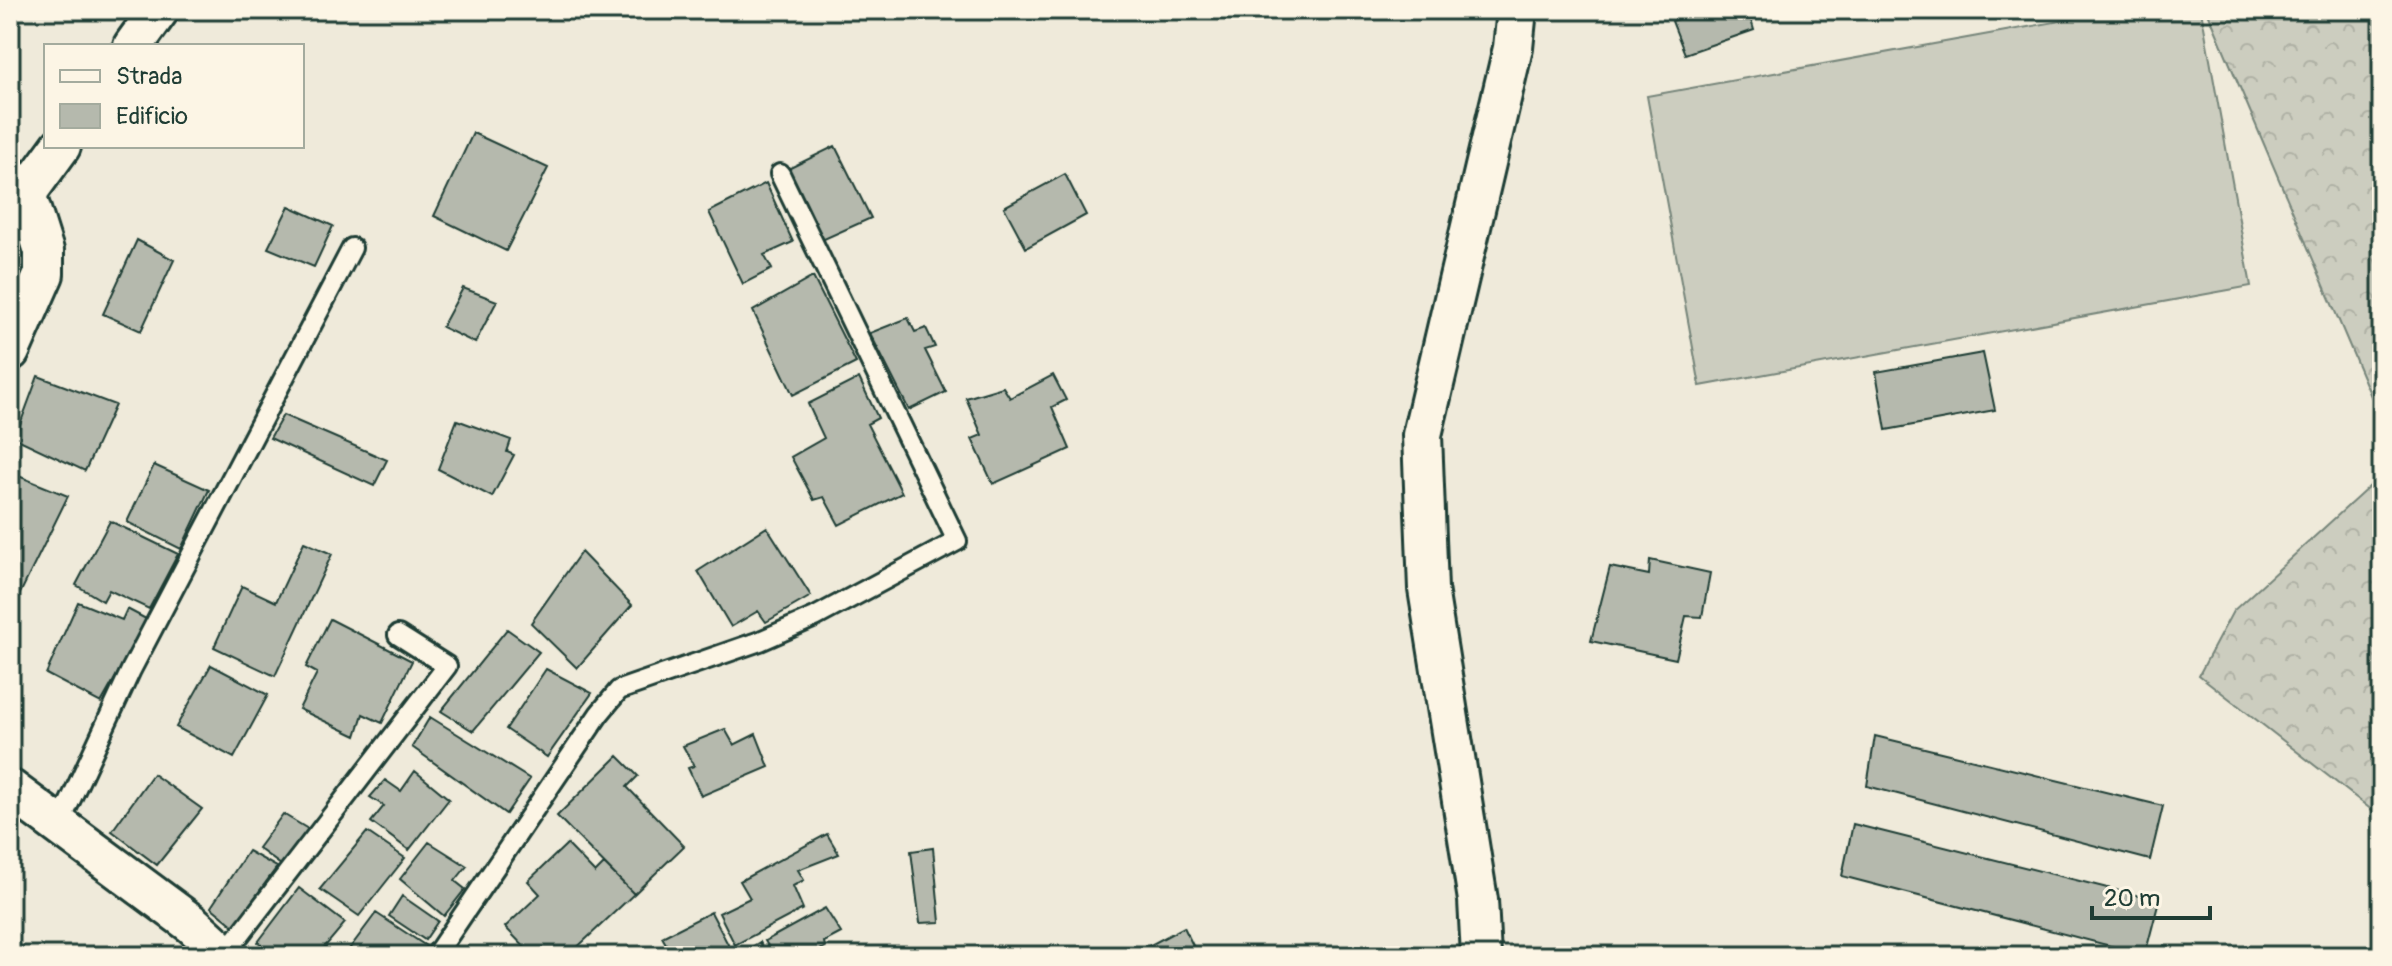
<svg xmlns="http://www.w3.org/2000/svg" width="2392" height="966" viewBox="0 0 2392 966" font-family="Pangolin,sans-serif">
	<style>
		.forest { fill: url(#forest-crowns); stroke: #76857a; stroke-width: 2 }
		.garden { fill: #cccdbf; stroke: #76857a; stroke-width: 2 }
		.building { fill: #b5b9ad; stroke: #1f3d34; stroke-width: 2 }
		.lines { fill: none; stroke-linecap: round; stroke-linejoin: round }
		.lane-casing { stroke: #1f3d34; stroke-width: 24 }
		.street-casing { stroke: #1f3d34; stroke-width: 44 }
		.lane { stroke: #fcf5e5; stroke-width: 18 }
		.street { stroke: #fcf5e5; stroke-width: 38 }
	</style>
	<defs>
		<pattern id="forest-crowns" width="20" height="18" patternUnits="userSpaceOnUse" patternTransform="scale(2)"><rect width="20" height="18" fill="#cccdbf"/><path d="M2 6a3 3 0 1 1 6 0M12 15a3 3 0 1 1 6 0" fill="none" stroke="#afb1a5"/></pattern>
	</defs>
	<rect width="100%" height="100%" fill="#efeada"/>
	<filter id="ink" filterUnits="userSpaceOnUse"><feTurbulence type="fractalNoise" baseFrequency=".0125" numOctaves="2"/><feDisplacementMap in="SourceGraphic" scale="16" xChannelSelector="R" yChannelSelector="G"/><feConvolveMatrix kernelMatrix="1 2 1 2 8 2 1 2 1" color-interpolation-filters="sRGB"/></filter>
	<g filter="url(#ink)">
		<path class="forest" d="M2207,10H2382V422Z
			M2382,475V818L2199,675L2233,611Z"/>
		<path class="garden" d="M2121,10H2201L2251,286L1700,386L1647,96Z"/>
		<path class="building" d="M1701,10H1748L1754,30L1685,54L1672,21Z
			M473,133L548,168L506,251L434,216Z
			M835,146L871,218L822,240L788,169Z
			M1065,174L1086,215L1026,248L1004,207Z
			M766,183L793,242L764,255L772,269L743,284L709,212Z
			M289,206L333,226L314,267L268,248Z
			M137,240L174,260L141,331L103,314Z
			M813,277L856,363L793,395L753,311Z
			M463,288L497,301L475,343L442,327Z
			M908,318L915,332L926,328L935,347L925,350L946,392L909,410L870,333Z
			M1983,353L1995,410L1886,430L1876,372Z
			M1053,375L1066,400L1052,407L1070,449L993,484L972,439L982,435L966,398L1003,387L1010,398Z
			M38,376L115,405L85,471L15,438Z
			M859,378L878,418L867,424L902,493L839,525L824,497L814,500L791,457L824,438L808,404Z
			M283,415L387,460L374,486L270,438Z
			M457,420L511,440L507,452L514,455L492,497L438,469Z
			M154,465L209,490L181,549L127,522Z
			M11,473L68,496L12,610L10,609Z
			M110,521L178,554L149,609L109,590L103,601L76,585Z
			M767,527L811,596L766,622L758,611L731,627L698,571Z
			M304,542L332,554L275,676L214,647L242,586L276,602Z
			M581,552L632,605L577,668L531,623Z
			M1650,560L1710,573L1702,617L1686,616L1676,659L1591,641L1610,567L1649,575Z
			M78,602L122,620L127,609L148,620L101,703L46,674Z
			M330,619L412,661L382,723L363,714L356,736L299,709L317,673L306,667Z
			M507,629L539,652L473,731L441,711Z
			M211,665L268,695L234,758L176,727Z
			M546,669L592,693L547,757L506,729Z
			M430,717L530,779L506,814L412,747Z
			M725,729L734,745L756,734L769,767L701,796L688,768L694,766L683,746Z
			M1875,736L2163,806L2150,860L1867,786Z
			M618,756L638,776L627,787L684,846L634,894L557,816Z
			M415,771L449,799L409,850L371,822L384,806L370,797L385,780L401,791Z
			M153,774L202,809L157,865L112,831Z
			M283,814L308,829L281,865L258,848Z
			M1853,824L2159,901L2145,955L1842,876Z
			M367,832L405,858L359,916L320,889Z
			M827,834L839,854L798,870L804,880L793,886L803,909L735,945L719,913L750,898L740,881Z
			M429,842L467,866L455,881L465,889L444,916L400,879Z
			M567,844L595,873L604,864L634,894L568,956H533L505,927L540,894L528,881Z
			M933,848L940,922L920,923L911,851Z
			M248,851L277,867L234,926L211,907Z
			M299,888L345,923L317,956H274L258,942Z
			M402,896L438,921L425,940L389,916Z
			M825,908L841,933L824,942L825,947L810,956H774L765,941Z
			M711,912L732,952L723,956H673L662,937Z
			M376,913L426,946L419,956H344Z
			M1184,927L1198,956H1130Z
			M760,942L767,956H737Z"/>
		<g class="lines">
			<g class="lane-casing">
				<path id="lane" d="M59,825L131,670L352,248
					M225,954L447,666L398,635
					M435,956L599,714L619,690L760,641L815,617L957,541L780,174"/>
			</g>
			<g class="street-casing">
				<path id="street" d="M133,46L159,10
					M10,176L26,194L61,146
					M10,351L44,274V251L26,194
					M10,789L192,924L227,956
					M1481,956L1478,900L1428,589L1422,435L1513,48L1517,10"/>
			</g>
			<use href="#lane" class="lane"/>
			<use href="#street" class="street"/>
		</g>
	</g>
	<rect width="2392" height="966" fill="none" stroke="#fcf5e5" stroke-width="40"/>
	<rect x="20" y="20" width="2352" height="926" fill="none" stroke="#1f3d34" stroke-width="3" filter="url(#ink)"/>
	<rect x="44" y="44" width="260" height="104" fill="#fcf5e5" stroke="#a4ab9e" stroke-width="2"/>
	<rect x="60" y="70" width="40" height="12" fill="#fcf5e5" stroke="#a4ab9e" stroke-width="2"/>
	<text x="116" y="84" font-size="24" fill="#1f3d34">Strada</text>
	<rect x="60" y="104" width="40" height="24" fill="#b5b9ad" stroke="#a4ab9e" stroke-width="2"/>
	<text x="116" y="124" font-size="24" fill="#1f3d34">Edificio</text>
	<path d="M2092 906v12h118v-12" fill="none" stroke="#1f3d34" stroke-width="4"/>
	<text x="2104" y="906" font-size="24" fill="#1f3d34" stroke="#fcf5e5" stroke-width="6" paint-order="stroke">20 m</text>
</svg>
